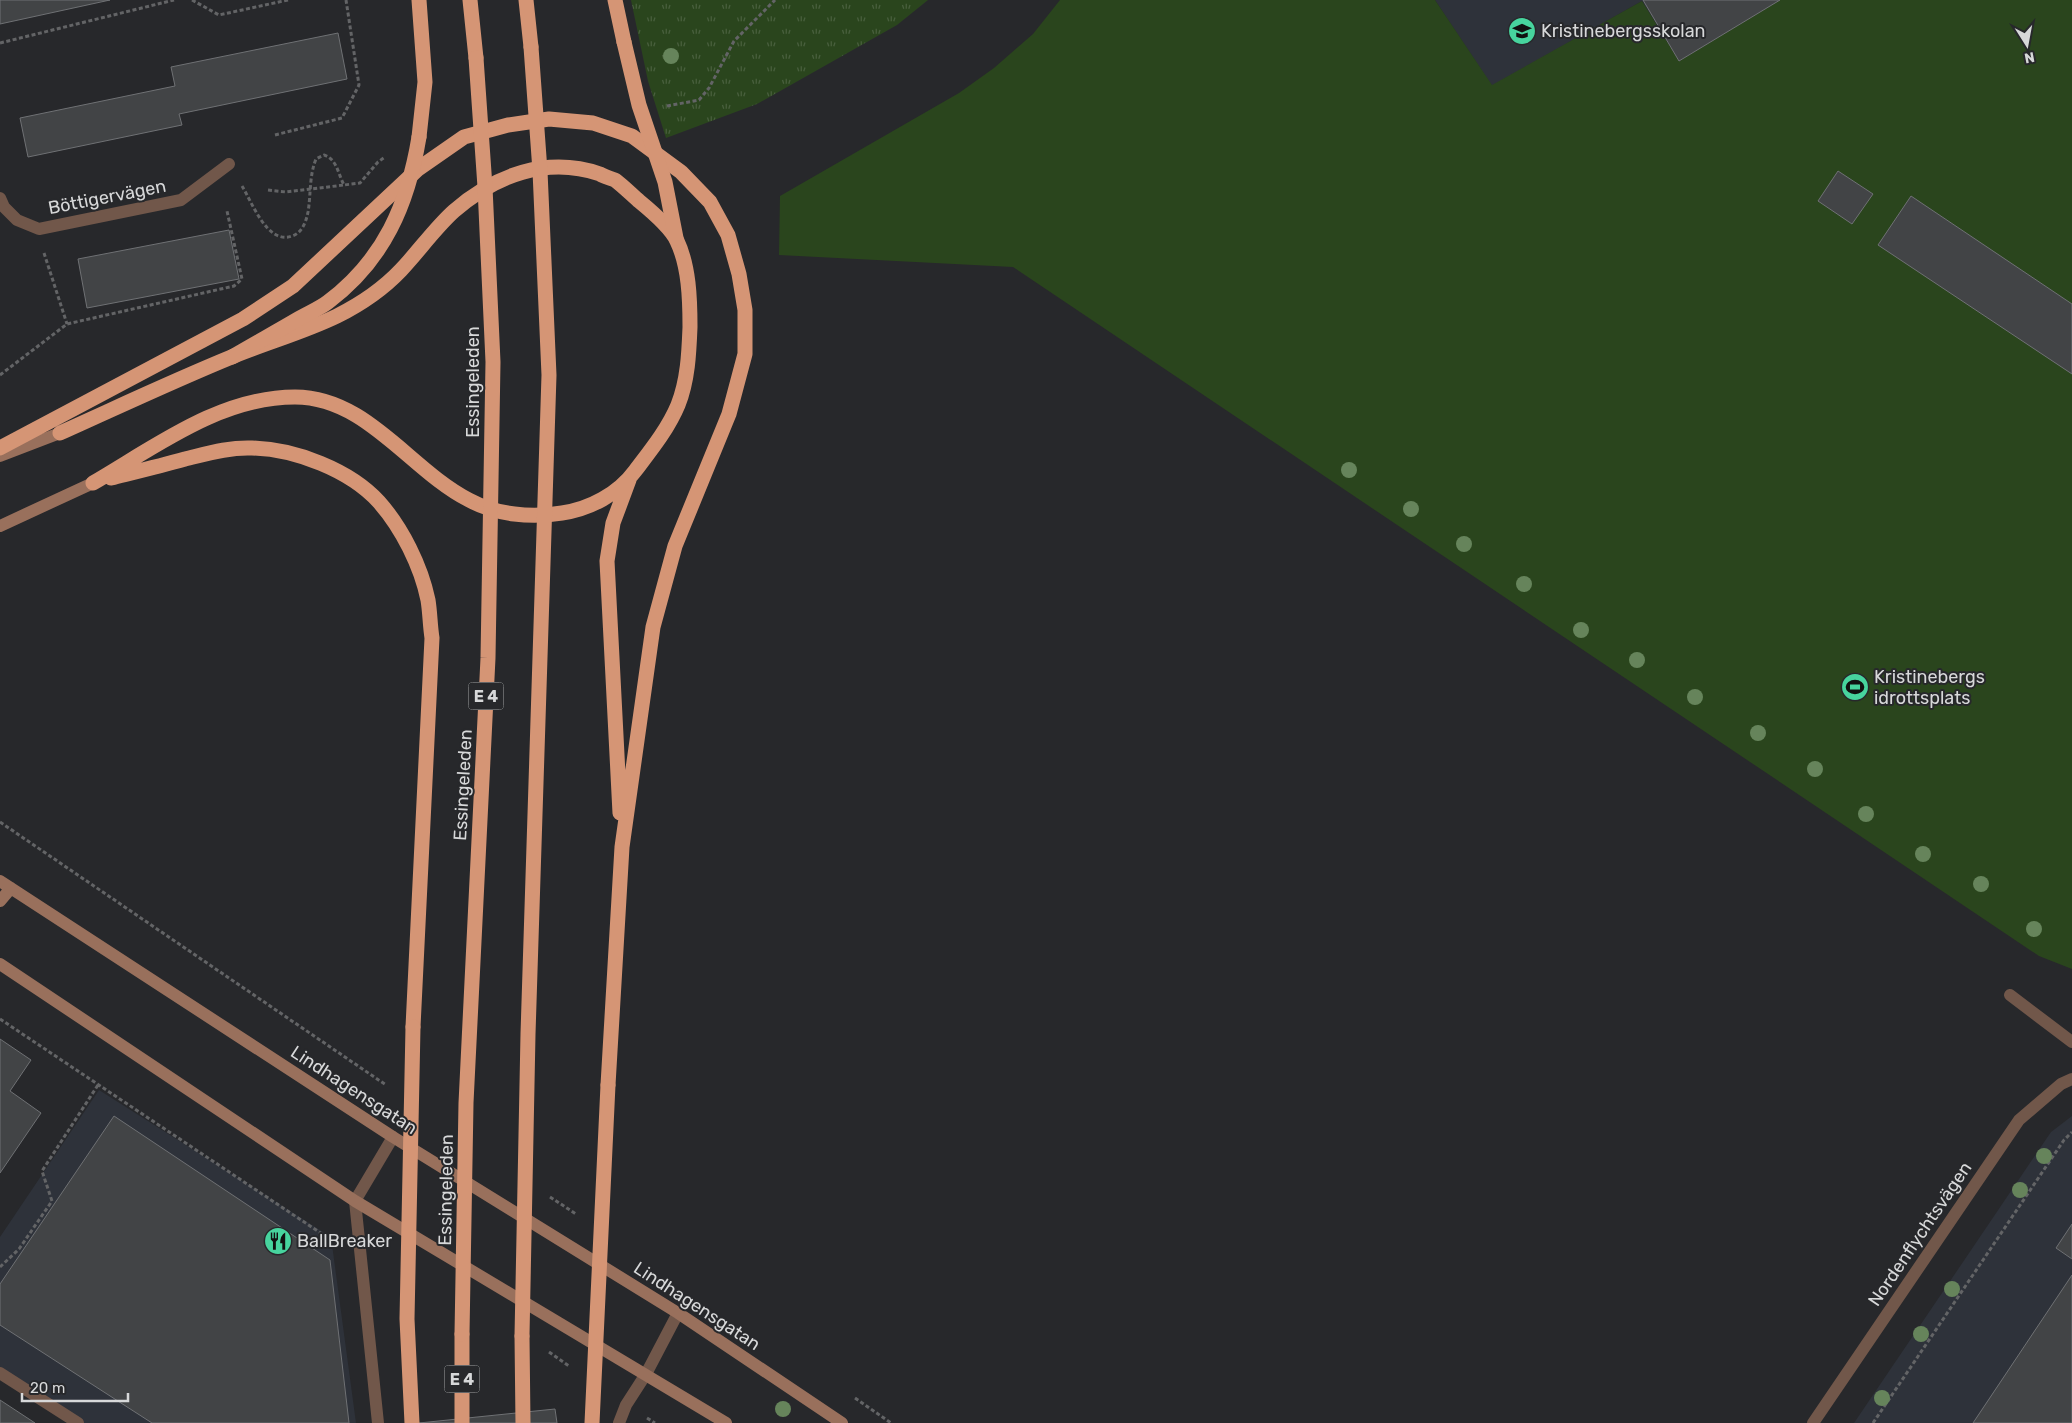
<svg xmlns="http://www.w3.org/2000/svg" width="2072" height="1423" viewBox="0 0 2072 1423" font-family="Rubik,sans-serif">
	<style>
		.built { fill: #2e323a }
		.grass { fill: url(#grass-tufts) }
		.park { fill: #2a451d }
		.building { fill: #424446; stroke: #6f7174 }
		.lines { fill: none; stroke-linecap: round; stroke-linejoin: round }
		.path { stroke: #636466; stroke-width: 3; stroke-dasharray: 4 2.5; stroke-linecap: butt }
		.lane { stroke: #71574a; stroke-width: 12 }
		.street { stroke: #71574a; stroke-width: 12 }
		.secondary { stroke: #99705c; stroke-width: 12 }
		.highway { stroke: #d59575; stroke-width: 15 }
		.highway-bridge { stroke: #d59575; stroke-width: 15 }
		.tree { fill: #66845b }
		.labels { text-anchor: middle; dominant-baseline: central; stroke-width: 4; stroke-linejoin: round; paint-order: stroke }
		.shield { fill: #27282b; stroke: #a2a3a5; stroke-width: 1 }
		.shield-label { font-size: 16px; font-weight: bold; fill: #d7d8d9 }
		.poi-label { font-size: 18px; fill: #d7d8d9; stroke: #27282b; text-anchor: start }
		.street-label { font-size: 18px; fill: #d7d8d9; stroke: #27282b }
	</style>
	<defs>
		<pattern id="grass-tufts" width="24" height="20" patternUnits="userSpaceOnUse" patternTransform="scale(1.25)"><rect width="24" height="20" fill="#2a451d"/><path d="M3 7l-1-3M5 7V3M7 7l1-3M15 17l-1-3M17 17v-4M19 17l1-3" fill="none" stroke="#485f3d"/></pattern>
	</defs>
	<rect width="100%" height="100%" fill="#27282b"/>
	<path class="built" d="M1435,0H1780L1679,61L1642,1L1492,86Z
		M99,1090L331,1237L356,1423H76L0,1371V1237Z
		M2072,1116V1423H1854L2051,1132Z"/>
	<path class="grass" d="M631,0H928L897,25L757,104L666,138L648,81Z"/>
	<path class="park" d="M1060,0H1435L1492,85L1642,1L1679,61L1780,0H2072V969L2039,956L1013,267L779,255L780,196L959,93L994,68L1033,34Z"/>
	<path class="building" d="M0,0H110L0,24Z
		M1643,0H1780L1679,61Z
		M338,33L347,79L179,114L182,125L28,157L20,118L175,86L171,67Z
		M1838,171L1873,194L1852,224L1818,201Z
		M1911,196L2072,304V374L1878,245Z
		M229,230L239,279L87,308L78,259Z
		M0,1039L31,1060L10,1091L41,1113L0,1173Z
		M114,1116L330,1260L349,1423H152L0,1325V1284Z
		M2072,1224V1259L2056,1248Z
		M2072,1275V1423H1973Z
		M0,1400L35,1423H0Z
		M555,1409L557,1423H419Z"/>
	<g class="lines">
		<path class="path" d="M192,0L219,15L288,0
			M0,43L174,0
			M667,106L699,100L709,88L734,41L775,0
			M275,135L342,118L359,85L346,0
			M242,186C252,202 267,245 292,236C302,233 306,222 308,212C311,195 309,176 316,159L324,155C337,159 338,174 344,185L360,183L378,162L385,157
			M268,190L286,192L344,185
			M44,253L67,324
			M0,375L67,324L234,286L242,279L227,211
			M0,822L386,1085
			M0,1019L334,1242
			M550,1197L576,1214
			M0,1267L19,1249L52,1201L42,1171L98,1085
			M549,1352L569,1366
			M855,1398L891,1423
			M647,1418L655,1423
			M1873,1423L2064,1140L2072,1132"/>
		<path class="lane" d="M2010,995L2072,1042"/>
		<path class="street" d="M0,198L4,207L17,220L39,229L181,200L229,164
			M0,1373L78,1423
			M378,1423L355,1201L393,1137
			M619,1423L626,1405L646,1374L678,1313
			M1813,1423L2019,1120L2061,1084L2072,1079"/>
		<path class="secondary" d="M0,456L60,433
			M0,526L93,483
			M0,881L393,1137L678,1313L842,1423
			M0,901L11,888
			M0,964L355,1201L726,1423"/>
		<path class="highway" d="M419,0L425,82L419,137
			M470,0L476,58
			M526,0L531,47
			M615,0L624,42
			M60,433C118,407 175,380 234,356C268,342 304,332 337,316C361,304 383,289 401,270C419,251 435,228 454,211C495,175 547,156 600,174C603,176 612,179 615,180C623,186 631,194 639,201C650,210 671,228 677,241C689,266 690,299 690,327C689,352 688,380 678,405C668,429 651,450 635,471C618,494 590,509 562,513C531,518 497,515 469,500C410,470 367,397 295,397C220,397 155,447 93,483
			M0,448L243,319L293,286L418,169L464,137L508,125L549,119L593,123L632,136L681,172L710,202L728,235L739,274L745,310V354L729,414L675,546L653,627L622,847L608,1085
			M111,478C135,472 160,466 185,459C206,454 229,447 252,448C295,449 350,470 379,502C402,528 421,566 428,600C430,612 430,625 432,638L413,1027
			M620,813L607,561L613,523L629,480
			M462,1334V1423
			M522,1336L523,1423"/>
		<path class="highway-bridge" d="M624,42L639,105L665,182L676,238
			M232,357C254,344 276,332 298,319C308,313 319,309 328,302C384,260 408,204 419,137
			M462,1334L466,1103L488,658L493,362L485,187L476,58
			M522,1336L528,1034L549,375L540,171L531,47
			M412,1423L407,1319L413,1027
			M592,1423L608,1085"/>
	</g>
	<g class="tree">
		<circle cx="671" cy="56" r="8"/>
		<circle cx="1349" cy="470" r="8"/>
		<circle cx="1411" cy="509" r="8"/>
		<circle cx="1464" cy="544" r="8"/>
		<circle cx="1524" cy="584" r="8"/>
		<circle cx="1581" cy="630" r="8"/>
		<circle cx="1637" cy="660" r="8"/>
		<circle cx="1695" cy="697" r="8"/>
		<circle cx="1758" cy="733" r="8"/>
		<circle cx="1815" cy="769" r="8"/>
		<circle cx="1866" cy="814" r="8"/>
		<circle cx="1923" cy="854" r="8"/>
		<circle cx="1981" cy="884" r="8"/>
		<circle cx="2034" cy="929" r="8"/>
		<circle cx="2044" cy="1156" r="8"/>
		<circle cx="2020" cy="1190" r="8"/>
		<circle cx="1952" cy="1289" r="8"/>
		<circle cx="1921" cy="1334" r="8"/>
		<circle cx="1882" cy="1398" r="8"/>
		<circle cx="783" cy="1409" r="8"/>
	</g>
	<defs>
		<g id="school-disc" transform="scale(1.4375)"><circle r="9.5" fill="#47d49e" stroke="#27282b"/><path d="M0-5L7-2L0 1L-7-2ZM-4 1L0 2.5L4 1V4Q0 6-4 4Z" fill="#111"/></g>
		<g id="stadium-disc" transform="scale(1.4375)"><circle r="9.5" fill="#47d49e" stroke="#27282b"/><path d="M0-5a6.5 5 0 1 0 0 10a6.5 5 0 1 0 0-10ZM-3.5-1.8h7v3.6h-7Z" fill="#111"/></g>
		<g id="restaurant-disc" transform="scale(1.4375)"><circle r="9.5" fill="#47d49e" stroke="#27282b"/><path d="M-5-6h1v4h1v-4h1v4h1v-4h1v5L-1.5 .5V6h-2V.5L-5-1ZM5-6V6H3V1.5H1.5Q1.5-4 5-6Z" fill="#111"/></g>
	</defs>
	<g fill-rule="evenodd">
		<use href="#school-disc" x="1522" y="31"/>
		<use href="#stadium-disc" x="1855" y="687"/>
		<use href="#restaurant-disc" x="278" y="1241"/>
	</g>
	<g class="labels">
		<g class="shield">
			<rect x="468.5" y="682.5" width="35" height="27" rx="4"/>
			<rect x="444.5" y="1365.5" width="35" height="27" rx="4"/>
		</g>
		<g class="shield-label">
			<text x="486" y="696">E 4</text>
			<text x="462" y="1379">E 4</text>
		</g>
		<g class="poi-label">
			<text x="1541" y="31">Kristinebergsskolan</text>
			<text x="1874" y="677">Kristinebergs<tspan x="1874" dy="21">idrottsplats</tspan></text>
			<text x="297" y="1241">BallBreaker</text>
		</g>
		<g class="street-label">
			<text transform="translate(107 197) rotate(-11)">Böttigervägen</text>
			<text transform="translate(473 382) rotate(-90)">Essingeleden</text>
			<text transform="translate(463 785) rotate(-87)">Essingeleden</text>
			<text transform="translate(354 1090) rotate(33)">Lindhagensgatan</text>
			<text transform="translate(446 1190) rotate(-89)">Essingeleden</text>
			<text transform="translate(1920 1234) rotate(-56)">Nordenflychtsvägen</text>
			<text transform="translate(697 1306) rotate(33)">Lindhagensgatan</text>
		</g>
	</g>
	<g transform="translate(2027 45) rotate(169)" stroke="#27282b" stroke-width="4" paint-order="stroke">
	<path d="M0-4L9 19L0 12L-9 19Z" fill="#d7d8d9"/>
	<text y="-8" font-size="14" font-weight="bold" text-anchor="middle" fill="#d7d8d9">N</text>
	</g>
	<path d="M22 1393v8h106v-8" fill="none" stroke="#d7d8d9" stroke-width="2.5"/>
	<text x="30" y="1393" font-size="15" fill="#d7d8d9" stroke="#27282b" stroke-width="4" paint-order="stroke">20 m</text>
</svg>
